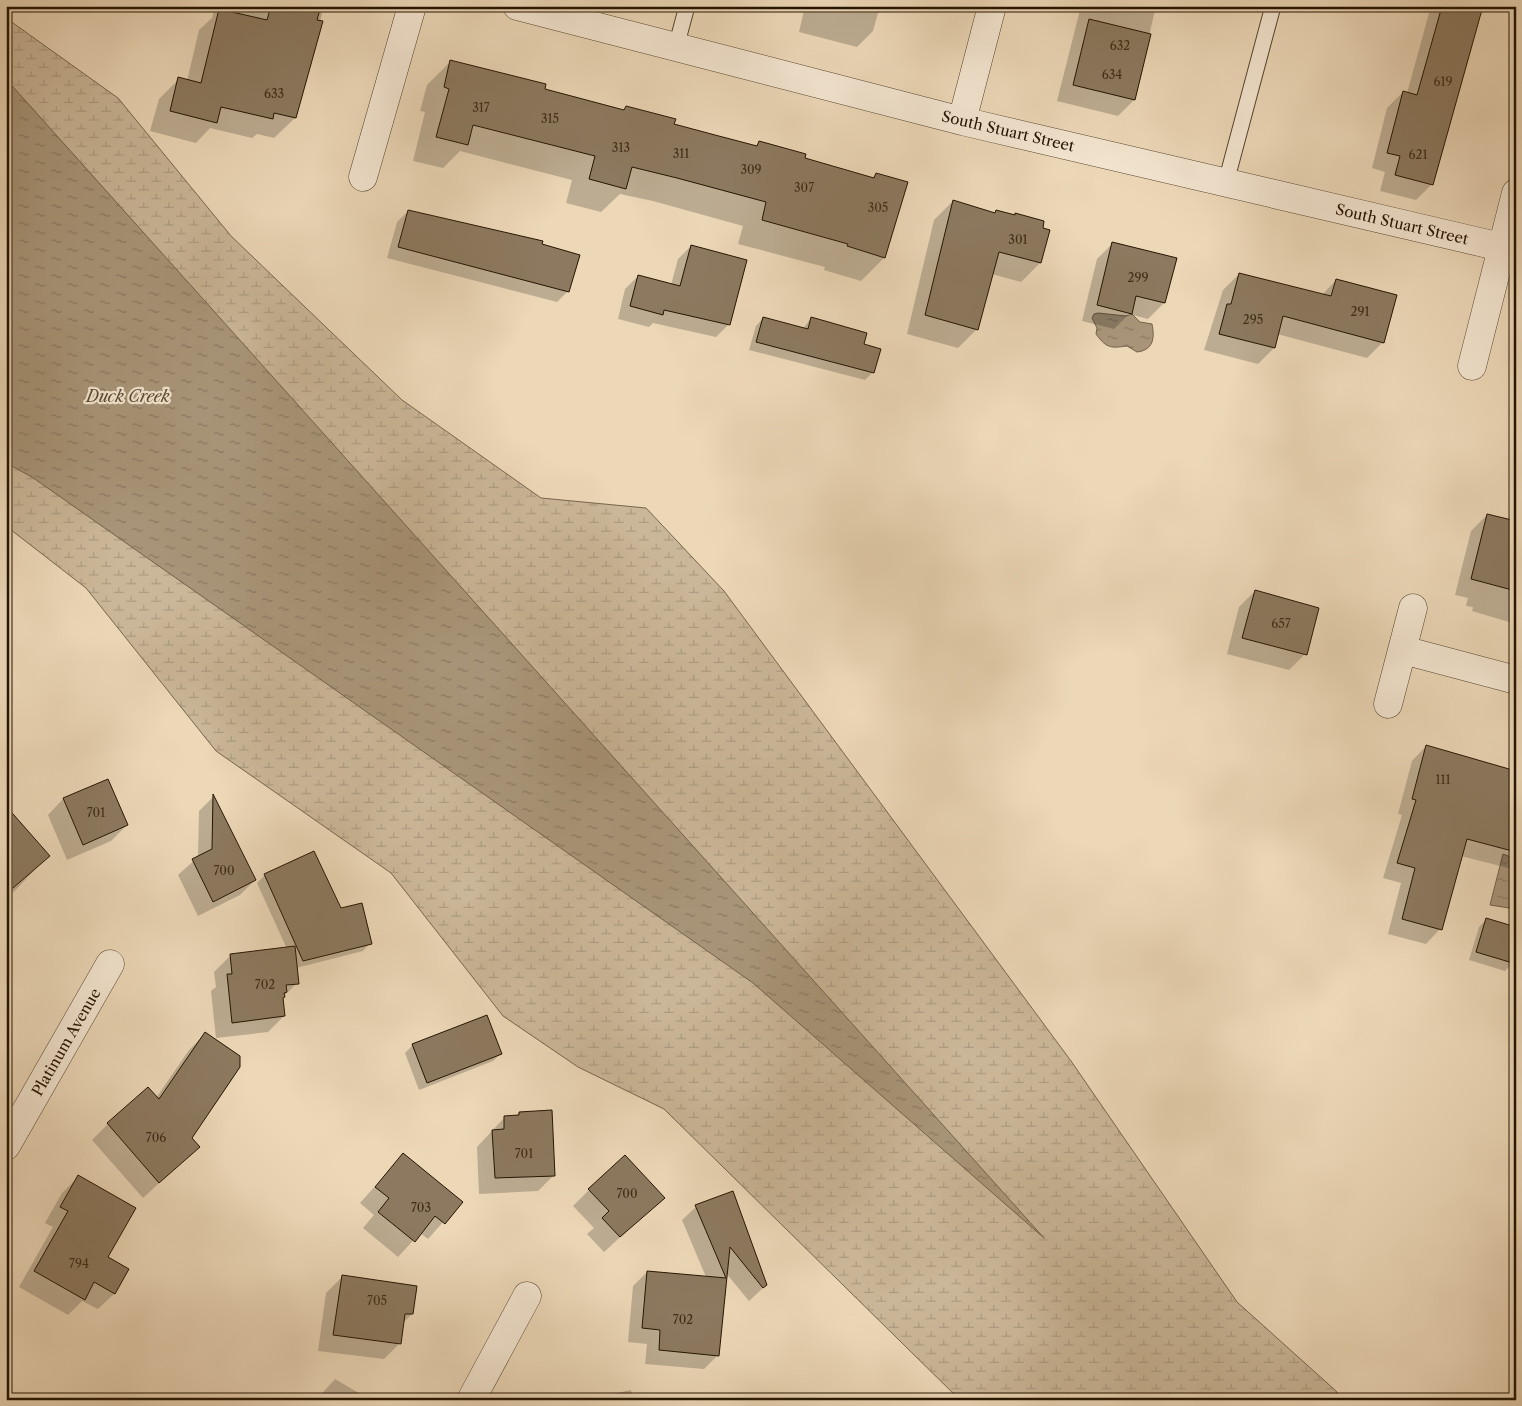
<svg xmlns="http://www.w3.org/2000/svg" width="1522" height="1406" viewBox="0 0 1522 1406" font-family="'Libre Caslon Text',serif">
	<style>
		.wetland { fill: url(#wetland-marsh); stroke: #77654c }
		.water { fill: url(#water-ripples); stroke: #736149 }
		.shadow { fill: #0003 }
		.building { fill: #8c795f; stroke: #241400 }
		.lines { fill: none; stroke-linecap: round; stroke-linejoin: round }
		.service-casing { stroke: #56452e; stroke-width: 17 }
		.minor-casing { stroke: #56452e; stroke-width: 29 }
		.service { stroke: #f3e5d0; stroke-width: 15 }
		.minor { stroke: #f3e5d0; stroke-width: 28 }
		.labels { text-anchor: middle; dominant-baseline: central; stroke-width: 4.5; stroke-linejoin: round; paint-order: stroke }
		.number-label { font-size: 12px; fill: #3e2d18 }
		.street-label { font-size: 15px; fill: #241400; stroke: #f3e5d0 }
		.water-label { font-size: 16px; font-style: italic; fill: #594830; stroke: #f3e5d0 }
	</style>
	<defs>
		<pattern id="wetland-marsh" width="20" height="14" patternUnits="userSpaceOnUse" patternTransform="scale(1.25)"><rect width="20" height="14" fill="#cab698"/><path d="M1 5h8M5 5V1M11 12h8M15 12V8" fill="none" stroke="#ad9c81"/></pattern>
		<pattern id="water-ripples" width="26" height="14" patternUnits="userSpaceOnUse" patternTransform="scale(1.25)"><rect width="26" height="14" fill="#a89579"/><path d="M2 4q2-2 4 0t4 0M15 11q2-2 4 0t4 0" fill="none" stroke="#897861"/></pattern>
	</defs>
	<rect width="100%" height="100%" fill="#ecd7b7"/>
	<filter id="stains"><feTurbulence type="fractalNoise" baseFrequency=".004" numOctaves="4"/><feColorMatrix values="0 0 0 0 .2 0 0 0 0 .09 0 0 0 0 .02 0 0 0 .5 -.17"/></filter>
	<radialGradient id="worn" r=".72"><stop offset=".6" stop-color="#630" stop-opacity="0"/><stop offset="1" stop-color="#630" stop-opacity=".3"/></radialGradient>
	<path class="wetland" d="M6,18L118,98L231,236L402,400L541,498L646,508L724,591L1071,1061L1237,1302L1336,1391L1341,1400H960L664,1109L578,1067L503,1016L391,873L216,751L86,588L6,526Z"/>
	<path class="water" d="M6,79L1044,1238L753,983L32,477L6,463Z
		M1098,313L1126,316L1132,314L1140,322L1152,324C1155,339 1153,350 1137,352L1127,346C1111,348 1107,349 1096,334L1097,328L1092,318L1094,314Z
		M1503,854L1516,859L1515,909L1490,905Z"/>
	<path class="shadow" d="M215,6H324L295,118L274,138L257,134L252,138L210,128L196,143L150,131L159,99L179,79L187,81L199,30L212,18Z
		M805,6H880L873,31L857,47L799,32Z
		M1081,6H1156L1134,100L1118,116L1057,101Z
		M1431,6H1481L1432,184L1416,200L1380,191L1385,172L1372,168L1387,108L1403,92L1407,93Z
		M451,61L544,90L622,111L626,107L673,125L755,147L759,142L803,159L871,179L876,174L884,258L861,281L824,270L825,267L738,244L743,226L653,201L620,194L601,212L566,203L572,180L460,151L443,168L413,161L425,112L420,111L427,85Z
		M953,201L1040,263L1021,282L992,274L977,329L958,348L907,334L934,220Z
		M408,211L542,242L541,245L568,291L557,302L387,258L397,222Z
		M1113,243L1164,303L1148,319L1129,314L1114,329L1082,321L1097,259Z
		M691,246L729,324L716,337L653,323L649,327L618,319L625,289L638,276L671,285L678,259Z
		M1239,274L1322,295L1336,280L1383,342L1367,358L1277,334L1274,348L1258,364L1204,350L1223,290Z
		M763,318L803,329L811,318L873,372L865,380L749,350L756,326Z
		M1487,515L1516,522V624L1472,611L1473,607L1466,606L1468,598L1455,595L1471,531Z
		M1255,591L1305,654L1289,670L1227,654L1239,607Z
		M1426,746L1513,772L1516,770V870L1461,856L1440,929L1426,944L1388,934L1401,883L1383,878L1402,815L1398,814L1412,761Z
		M213,797L255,880L240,895L198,916L178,875L198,857L199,811Z
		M63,799L127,825L111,841L67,860L48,815Z
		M6,819L48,856L6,900Z
		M265,875L341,910L370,943L363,951L296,968L297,983L283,997L284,1016L268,1032L216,1038L211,991L216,987L214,972L230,956L287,949L257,883Z
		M1487,919L1513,963L1505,971L1469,960L1479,927Z
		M205,1034L190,1138L198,1147L143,1198L92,1140L108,1124L156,1098L189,1050Z
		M413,1045L500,1054L493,1061L419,1090L405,1053Z
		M519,1113L554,1175L538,1191L479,1194L477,1147L505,1117L516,1116Z
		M403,1155L461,1202L428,1239L420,1233L398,1257L363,1228L374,1215L360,1203Z
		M78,1177L106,1257L127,1269L114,1294L98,1309L82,1301L68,1315L19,1287L53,1227L45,1223L62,1193Z
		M589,1190L663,1198L604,1252L587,1234L594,1228L573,1206Z
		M696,1207L766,1285L749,1301L726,1273L718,1355L704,1369L645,1364L647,1344L628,1342L633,1286L647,1272L706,1277L682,1220Z
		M342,1277L412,1314L403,1323L400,1343L384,1359L318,1351L326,1293Z
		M335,1379L371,1400H316Z
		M631,1390L633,1400H585Z"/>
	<path class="building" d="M271,6H321L317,20L323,21L296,118L274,113L273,119L221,107L217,123L170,111L178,77L201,83L219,9L267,20Z
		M1442,6H1483L1433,185L1395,175L1400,156L1387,153L1403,91L1417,95Z
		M1089,19L1151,34L1135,100L1073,85Z
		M450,60L546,84L545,89L624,110L626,106L676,119L674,124L715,135L757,146L759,141L806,154L805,158L874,178L876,173L908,182L885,258L847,246L848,244L762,220L766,202L677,178L632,167L626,189L589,179L595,156L473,125L468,145L436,137L449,89L444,87Z
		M953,200L995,213L996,210L1015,215V213L1044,221L1043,228L1050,230L1041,263L999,252L978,330L925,315Z
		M408,210L543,241L542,244L580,255L569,292L398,247Z
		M1112,242L1177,258L1165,303L1136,296L1132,314L1097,305Z
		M691,245L747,260L730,325L664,310L663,315L630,306L638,275L680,286Z
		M1239,273L1331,296L1336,279L1397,295L1384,343L1283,316L1275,348L1219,334L1227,304H1231Z
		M763,317L808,329L811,317L867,333L864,344L881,349L874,373L756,342Z
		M1487,514L1516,521V591L1471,579Z
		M1255,590L1319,608L1307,655L1242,638Z
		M1426,745L1516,771V852L1467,839L1442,930L1402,919L1415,868L1397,863L1416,800L1412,799Z
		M108,779L128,825L83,845L63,798Z
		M213,794L256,880L213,902L192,859L212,849Z
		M6,806L50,856L6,894Z
		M314,851L341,908L362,903L372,944L303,961L264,874Z
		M1486,918L1516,927V964L1476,952Z
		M295,946L299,984L286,985L287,992L284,993L285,997L283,998L285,1016L232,1023L227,974H232L230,954Z
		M487,1015L502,1054L427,1083L412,1044Z
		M205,1032L240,1056V1067L192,1138L200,1147L159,1183L107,1123L148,1087L159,1099Z
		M552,1110L555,1176L495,1178L492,1130L504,1129V1116L519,1115V1112Z
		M403,1153L463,1202L445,1224L435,1216L415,1242L378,1212L389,1198L375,1187Z
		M625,1155L665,1198L620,1237L602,1218L609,1211L588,1189Z
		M78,1175L136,1208L108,1257L129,1269L115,1294L94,1282L85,1300L34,1271L68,1211L60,1207Z
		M733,1191L767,1285L763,1288L730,1247L719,1356L659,1350L660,1330L642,1328L647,1271L726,1278L695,1205Z
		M342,1275L417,1286L413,1314H405L401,1344L333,1335Z"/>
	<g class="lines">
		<g class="service-casing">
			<path id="service" d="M676,47L687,6
				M1226,182L1273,6"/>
		</g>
		<g class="minor-casing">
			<path id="minor" d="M517,6L962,121L1501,247
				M962,121L992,6
				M363,177L412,6
				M1472,366L1516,193
				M1403,650L1516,680
				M1388,704L1413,608
				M6,1146L110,964
				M471,1400L527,1296"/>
		</g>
		<use href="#service" class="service"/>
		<use href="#minor" class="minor"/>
	</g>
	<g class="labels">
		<g class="number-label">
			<text x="1120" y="45">632</text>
			<text x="1112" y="74">634</text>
			<text x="1443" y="81">619</text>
			<text x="274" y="93">633</text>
			<text x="481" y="107">317</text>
			<text x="550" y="118">315</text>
			<text x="621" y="147">313</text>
			<text x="681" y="153">311</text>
			<text x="1418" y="154">621</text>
			<text x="751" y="169">309</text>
			<text x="804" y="187">307</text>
			<text x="878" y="207">305</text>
			<text x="1018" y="239">301</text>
			<text x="1138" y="277">299</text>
			<text x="1360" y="311">291</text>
			<text x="1253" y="319">295</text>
			<text x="1281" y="623">657</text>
			<text x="1443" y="779">111</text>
			<text x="96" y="812">701</text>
			<text x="224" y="870">700</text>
			<text x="265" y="984">702</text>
			<text x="156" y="1137">706</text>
			<text x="524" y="1153">701</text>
			<text x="627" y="1193">700</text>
			<text x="421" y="1207">703</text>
			<text x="79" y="1263">794</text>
			<text x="377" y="1300">705</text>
			<text x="683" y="1319">702</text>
		</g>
		<g class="street-label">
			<text transform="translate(1008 131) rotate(13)">South Stuart Street</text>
			<text transform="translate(1402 224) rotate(13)">South Stuart Street</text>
			<text transform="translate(66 1042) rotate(-60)">Platinum Avenue</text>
		</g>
		<g class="water-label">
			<text x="128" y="396">Duck Creek</text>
		</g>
	</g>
	<rect width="1522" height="1406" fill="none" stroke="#ecd7b7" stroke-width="25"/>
	<rect x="8" y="8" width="1507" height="1391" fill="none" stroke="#241400" stroke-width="2.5"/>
	<rect x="12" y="12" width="1497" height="1381" fill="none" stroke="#241400"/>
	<rect width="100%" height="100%" filter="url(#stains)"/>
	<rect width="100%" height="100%" fill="url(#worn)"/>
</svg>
